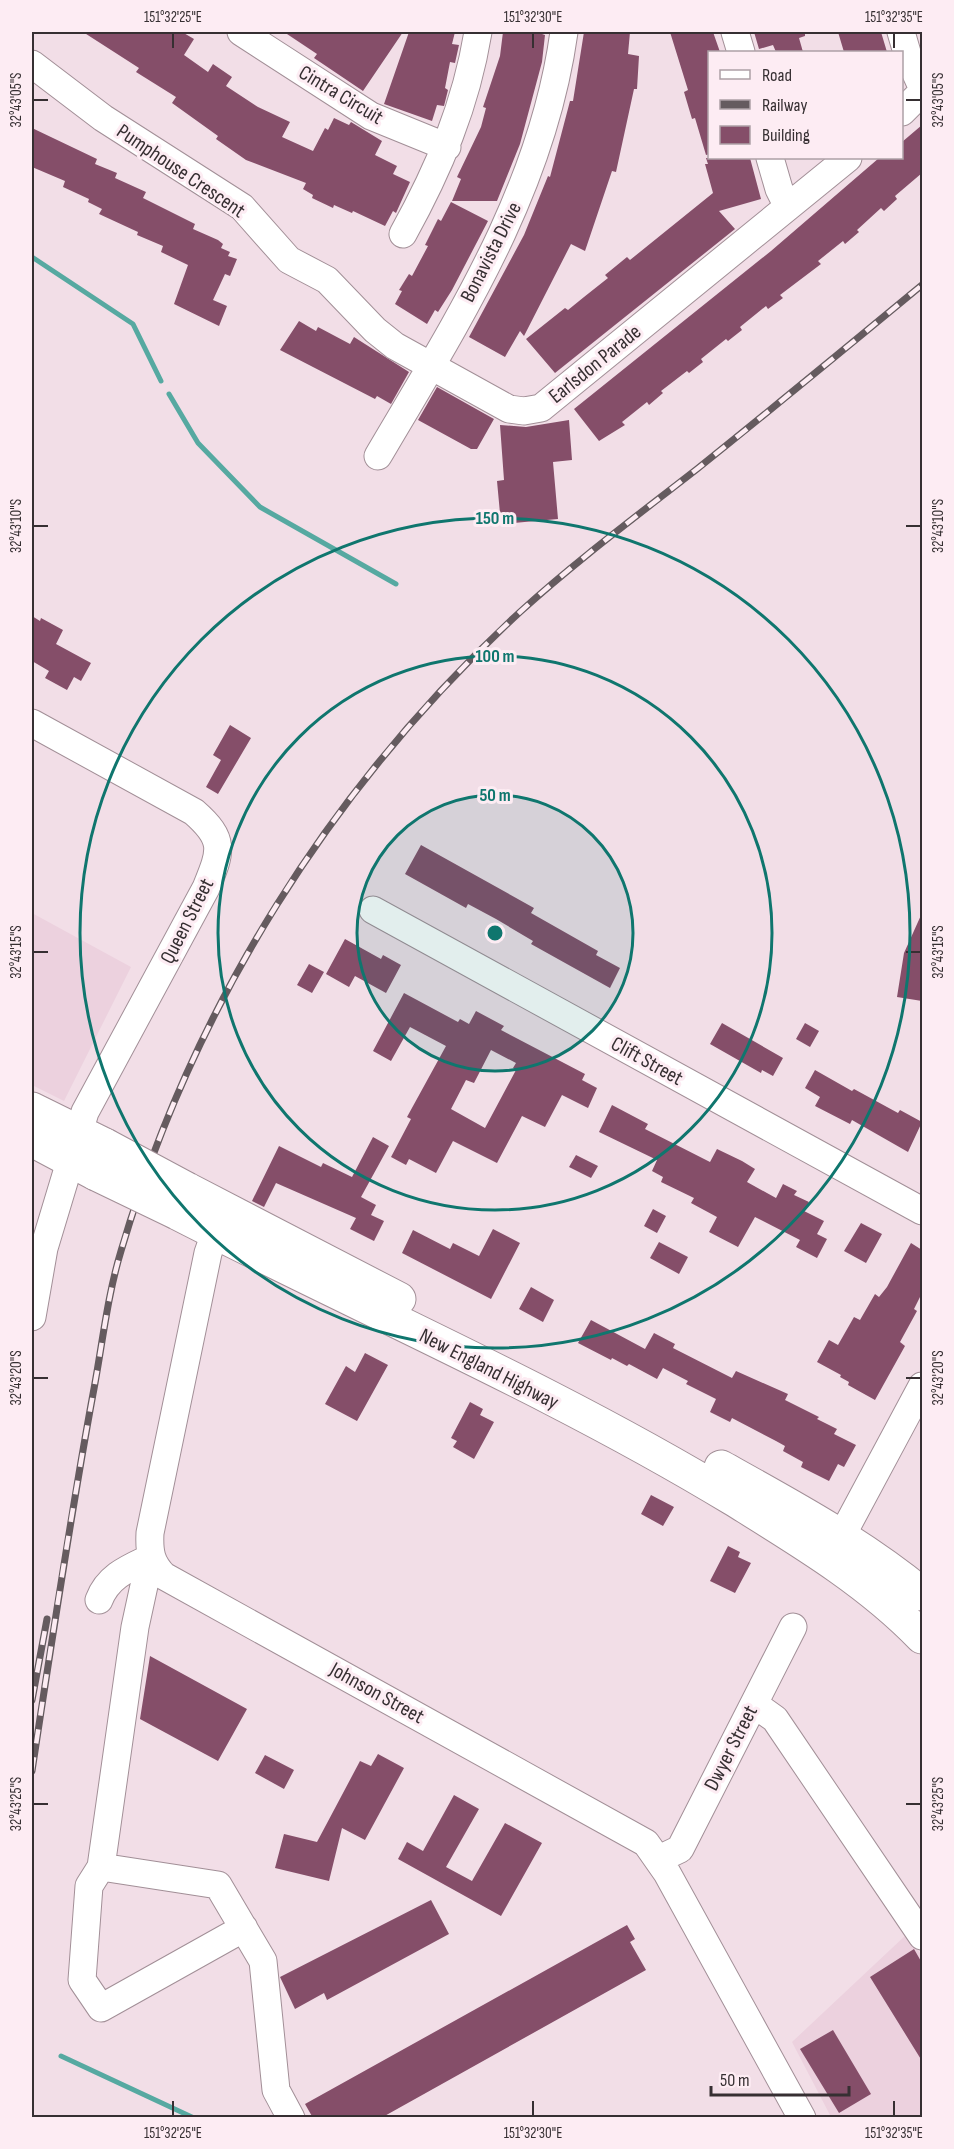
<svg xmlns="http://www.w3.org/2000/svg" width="954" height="2149" viewBox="0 0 954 2149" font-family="'Sofia Sans Condensed',sans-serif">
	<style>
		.built { fill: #ecd1de }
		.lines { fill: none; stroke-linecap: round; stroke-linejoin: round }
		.stream { stroke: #56a9a1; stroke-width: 5 }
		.building { fill: #854e69; fill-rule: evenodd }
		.minor-casing { stroke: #a28f97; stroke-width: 29 }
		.highway-casing { stroke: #a28f97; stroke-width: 35 }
		.minor { stroke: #fff; stroke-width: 27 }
		.highway { stroke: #fff; stroke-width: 33 }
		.rail-casing { stroke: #655b5f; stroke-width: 7 }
		.rail { stroke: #fdecf3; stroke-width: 4.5; stroke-dasharray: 14; stroke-linecap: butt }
		.highway-bridge-casing { stroke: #a28f97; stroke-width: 35; stroke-linecap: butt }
		.highway-bridge { stroke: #fff; stroke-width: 33 }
		.ticks { fill: none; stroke: #362f32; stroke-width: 2 }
		.ring { fill: none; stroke: #0f766e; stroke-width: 3 }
		.labels { text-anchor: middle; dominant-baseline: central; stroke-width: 6; stroke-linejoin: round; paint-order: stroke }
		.street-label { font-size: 21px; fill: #362f32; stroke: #fdecf3 }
		.centre { fill: #0f766e; stroke: #fdecf3; stroke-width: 3 }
		.ring-label { font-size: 18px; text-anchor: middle; font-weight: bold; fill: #0f766e; stroke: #fdecf3; stroke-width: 6; stroke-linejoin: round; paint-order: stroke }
		.neatline { fill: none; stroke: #362f32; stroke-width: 2 }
		.ticks-label { font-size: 15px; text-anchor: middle; fill: #362f32 }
	</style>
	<rect width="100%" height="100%" fill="#f2dee7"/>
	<path class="built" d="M32,913L131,967L64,1101L32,1085Z
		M907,1934L922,1956V2117H831L792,2042Z"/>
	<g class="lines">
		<path class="stream" d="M32,257L133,324L161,381
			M169,394L198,443L260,507L396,584
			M61,2056L194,2118"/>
	</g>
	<path class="building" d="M83,32H182L194,39L184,55L208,72L213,64L232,77L226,86L258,107L290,122L282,137L313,151L325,128L328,130L334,118L349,125L351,122L382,141L375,155L397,166L393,174L410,182L396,213L393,211L385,226L353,211L352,213L334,205L333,208L312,198L313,195L303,189L306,183L246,160L216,139L218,136L172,103L176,97L136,72L139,68Z
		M284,32H403L363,91L314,58L317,54Z
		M409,32H455L452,44L459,45L455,63L450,62L445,88L448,90L444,106L437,105L432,121L384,104Z
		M503,32H536L545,35L542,62L520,144L497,201H452L461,179L457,177L481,127L486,108L483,107L500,56Z
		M584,32H630L628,54L639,56L637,89H634L616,172L612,171L585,251L571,244L524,336L520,331L505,357L469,337L524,235L548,176L550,177L570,101H573Z
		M670,32H713L720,52H710V154L706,155L695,118L692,119L684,92L688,90Z
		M754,32H805V36L799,38L803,52H776L773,45L759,49Z
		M838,32H881L887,52H844Z
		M922,125V173L895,196L897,199L884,211L881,208L857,230L859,232L845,244L843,241L818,261L821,264L780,295L783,298L768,309L766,306L740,327L742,330L728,341L726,339L701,359L703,362L689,373L687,371L661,391L663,393L649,405L647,402L622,422L625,425L599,441L574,409L771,251L879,158H902V142Z
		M32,128L97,159L95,164L117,173L115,178L146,192L143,198L195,224L193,229L218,240L223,244L221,248L230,252L228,256L237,259L230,276L225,274L213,300L227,306L219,326L174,304L188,265L161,252L163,246L137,235L138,232L99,214L102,209L88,202L89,199L63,187L65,181L32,167Z
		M706,158H750L761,199L719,211L735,229L555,373L526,339L565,308L568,310L584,297L608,278L605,275L627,257L630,260L713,193L705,164H708Z
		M451,202L488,221L452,290L438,312L435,310L427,324L395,304L402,291L399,290L409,274L412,276L428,246L425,245L438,219L441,221Z
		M299,321L316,331L318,327L350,344L354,337L409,372L391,404L377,396L375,399L280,350Z
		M437,387L494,419L477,449H471L418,420Z
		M569,420L572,460L553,462L558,519L501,524L497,481L504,480L500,425L526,427Z
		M32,616L40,621L41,618L63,630L56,644L91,663L81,681L74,677L67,690L45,678L49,671L32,661Z
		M230,725L251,738L218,794L206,787L221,760L213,755Z
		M421,845L534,908L531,913L598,951L596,955L620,968L610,988L531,944L533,941L496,919L468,904L466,908L405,874Z
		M922,913V1001L897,997L904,953Z
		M345,939L381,959L383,955L401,965L386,993L355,976L349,987L326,974Z
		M309,964L324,972L312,993L297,985Z
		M404,993L458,1022L460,1019L469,1024L476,1011L504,1026L501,1030L585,1074L582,1080L597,1088L588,1108L562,1095L545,1127L522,1116L497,1163L453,1141L436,1173L409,1159L406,1165L391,1157L411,1119L407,1117L446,1046L410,1027L391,1061L373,1051ZM491,1050L516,1063L513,1068L516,1070L485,1128L451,1109L466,1080L474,1083Z
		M722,1023L783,1058L773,1076L762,1070L761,1073L710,1044Z
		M805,1023L819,1031L810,1047L796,1039Z
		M815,1070L852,1091L854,1089L898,1113L900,1110L922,1122L908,1152L852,1120L850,1124L815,1106L820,1097L805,1088Z
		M612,1105L648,1124L645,1129L710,1162L717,1149L742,1161L755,1169L747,1182L776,1198L783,1184L797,1191L794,1195L809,1202L804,1211L824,1221L817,1234L827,1239L817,1258L796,1247L800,1240L755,1217L738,1247L709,1232L717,1217L691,1203L694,1198L661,1182L663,1177L652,1171L657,1160L599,1132Z
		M373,1137L389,1146L361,1197L376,1205L371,1215L384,1221L374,1241L350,1229L356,1218L276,1183L264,1207L252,1201L279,1146L321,1167L323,1163L352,1177Z
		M576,1155L598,1166L591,1178L569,1167Z
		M653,1209L666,1216L657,1233L644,1226Z
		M861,1223L882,1234L866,1263L844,1251Z
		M493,1229L520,1243L491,1299L402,1253L413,1230L450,1249L453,1243L479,1256Z
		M659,1242L688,1257L679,1274L650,1258Z
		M911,1243L922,1250V1293L914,1309L917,1311L900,1342L905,1346L875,1400L848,1385L849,1382L840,1377L841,1375L817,1362L829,1340L838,1345L854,1317L860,1320L875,1294L879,1297L887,1287Z
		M531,1287L554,1300L543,1322L519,1309Z
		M591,1320L645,1349L654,1333L675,1344L673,1348L732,1378L736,1371L788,1394L785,1400L819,1417L817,1419L837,1429L834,1434L856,1445L844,1467L838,1464L829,1481L801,1467L803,1462L783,1451L785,1446L776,1441L732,1418L730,1422L710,1412L716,1399L686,1384L688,1381L663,1368L657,1379L629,1364L627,1366L612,1358L611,1360L578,1343Z
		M365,1353L388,1365L357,1421L325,1404L346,1366L355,1372Z
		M470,1402L483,1409L480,1415L494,1422L474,1459L453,1447L457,1441L451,1438Z
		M651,1495L674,1507L663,1526L641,1514Z
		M728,1546L740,1552L738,1557L751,1563L735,1593L710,1581Z
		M150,1656L247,1709L218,1761L140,1719Z
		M378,1754L404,1768L365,1840L342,1828L329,1881L275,1868L284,1834L317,1842L360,1761L371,1766Z
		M265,1755L294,1770L284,1789L255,1773Z
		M454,1795L479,1809L446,1867L472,1881L505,1823L542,1843L501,1916L398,1859L407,1842L423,1851Z
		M431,1900L449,1934L327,2000L324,1993L295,2009L280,1977Z
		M627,1925L635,1939L630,1942L646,1970L381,2118H313L305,2104Z
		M914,1949L922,1963V2061L870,1977Z
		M833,2030L871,2094L839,2113L800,2049Z"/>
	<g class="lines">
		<g class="minor-casing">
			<path id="minor" d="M241,32L371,116L447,147
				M735,32L741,52
				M901,32L908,56L922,87
				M32,64L103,118L242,207L289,260L327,280L375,330L395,346L509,409L524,411L541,408L848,158
				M902,112L922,92
				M770,158L779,189L787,205
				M403,234C439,169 466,105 478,32
				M378,456C458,320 542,191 564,32
				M32,723L194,812C226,840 221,851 206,888L85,1112L44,1248L32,1317
				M373,910L922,1211
				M222,1213L208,1253L150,1533C149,1552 151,1563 164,1576L646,1843L667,1873L802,2118
				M832,1554L922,1386
				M150,1558L135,1627L101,1867L218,1885L263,1961L276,2090L291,2118
				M99,1600C108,1576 129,1568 150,1558
				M754,1704L775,1719L922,1936
				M659,1859L680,1849L793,1627
				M101,1867L89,1886L82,1980L101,2008L244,1928"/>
		</g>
		<g class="highway-casing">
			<path id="highway" d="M32,1109L105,1145
				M32,1140L96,1174
				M187,1189L399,1299
				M177,1213C362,1308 555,1391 733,1499C799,1540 868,1581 922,1637
				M721,1467C791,1506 860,1543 922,1594"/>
		</g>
		<use href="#minor" class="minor"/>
		<use href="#highway" class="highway"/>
		<g class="rail-casing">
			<path id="rail" d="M32,1700L47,1619
				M32,1771C51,1645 70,1519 93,1394C102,1347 107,1297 121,1251C193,1006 332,785 520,612C576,561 638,515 697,469C773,408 847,347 922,285"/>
		</g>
		<use href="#rail" class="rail"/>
		<g class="highway-bridge-casing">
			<path id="highway-bridge" d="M105,1145L187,1189
				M96,1174L177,1213"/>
		</g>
		<use href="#highway-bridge" class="highway-bridge"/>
	</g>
	<path class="ticks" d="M173,33V48M533,33V48M894,33V48M33,100H48M906,100H921M33,526H48M906,526H921M33,952H48M906,952H921M33,1378H48M906,1378H921M33,1804H48M906,1804H921M173,2101V2116M533,2101V2116M894,2101V2116"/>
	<circle cx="495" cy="933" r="138" fill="#0f766e" fill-opacity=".12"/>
	<g class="ring">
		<circle cx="495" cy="933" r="138"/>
		<circle cx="495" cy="933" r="277"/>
		<circle cx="495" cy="933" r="415"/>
	</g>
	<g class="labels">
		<g class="street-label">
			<text transform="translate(341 95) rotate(31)">Cintra Circuit</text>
			<text transform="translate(181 171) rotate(34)">Pumphouse Crescent</text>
			<text transform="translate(491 252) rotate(-63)">Bonavista Drive</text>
			<text transform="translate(595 364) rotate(-39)">Earlsdon Parade</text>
			<text transform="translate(187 921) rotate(-63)">Queen Street</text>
			<text transform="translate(647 1061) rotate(29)">Clift Street</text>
			<text transform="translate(489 1369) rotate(27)">New England Highway</text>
			<text transform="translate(377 1693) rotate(29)">Johnson Street</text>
			<text transform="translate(731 1748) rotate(-63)">Dwyer Street</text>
		</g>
	</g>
	<circle cx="495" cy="933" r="9" class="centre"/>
	<g class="ring-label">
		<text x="495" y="524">150 m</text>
		<text x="495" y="662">100 m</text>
		<text x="495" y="801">50 m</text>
	</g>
	<rect width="954" height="2149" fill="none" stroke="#fdecf3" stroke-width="66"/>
	<rect x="708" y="51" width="195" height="108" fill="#fdecf3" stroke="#ada0a6" stroke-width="1.5"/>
	<rect x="720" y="70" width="30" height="9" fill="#ffffff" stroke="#ada0a6" stroke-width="1.5"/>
	<text x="762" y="81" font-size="18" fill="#362f32">Road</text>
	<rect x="720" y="100" width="30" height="9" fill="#655b5f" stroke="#ada0a6" stroke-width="1.5"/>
	<text x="762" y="111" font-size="18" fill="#362f32">Railway</text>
	<rect x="720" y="126" width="30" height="18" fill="#854e69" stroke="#ada0a6" stroke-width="1.5"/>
	<text x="762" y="141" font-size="18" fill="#362f32">Building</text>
	<path d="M711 2086v9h138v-9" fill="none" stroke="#362f32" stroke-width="3"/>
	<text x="720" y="2086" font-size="18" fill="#362f32" stroke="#fdecf3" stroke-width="4.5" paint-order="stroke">50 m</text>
	<rect x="33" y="33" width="888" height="2083" class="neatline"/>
	<g class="ticks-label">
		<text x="173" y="22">151°32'25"E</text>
		<text x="533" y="22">151°32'30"E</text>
		<text x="894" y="22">151°32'35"E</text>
		<text transform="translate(16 100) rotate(-90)" y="5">32°43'05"S</text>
		<text transform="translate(938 100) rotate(-90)" y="5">32°43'05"S</text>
		<text transform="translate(16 526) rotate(-90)" y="5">32°43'10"S</text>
		<text transform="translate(938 526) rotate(-90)" y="5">32°43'10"S</text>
		<text transform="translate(16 952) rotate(-90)" y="5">32°43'15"S</text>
		<text transform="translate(938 952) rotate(-90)" y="5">32°43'15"S</text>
		<text transform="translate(16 1378) rotate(-90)" y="5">32°43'20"S</text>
		<text transform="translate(938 1378) rotate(-90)" y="5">32°43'20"S</text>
		<text transform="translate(16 1804) rotate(-90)" y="5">32°43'25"S</text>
		<text transform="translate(938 1804) rotate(-90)" y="5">32°43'25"S</text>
		<text x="173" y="2138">151°32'25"E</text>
		<text x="533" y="2138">151°32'30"E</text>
		<text x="894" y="2138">151°32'35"E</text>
	</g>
</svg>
